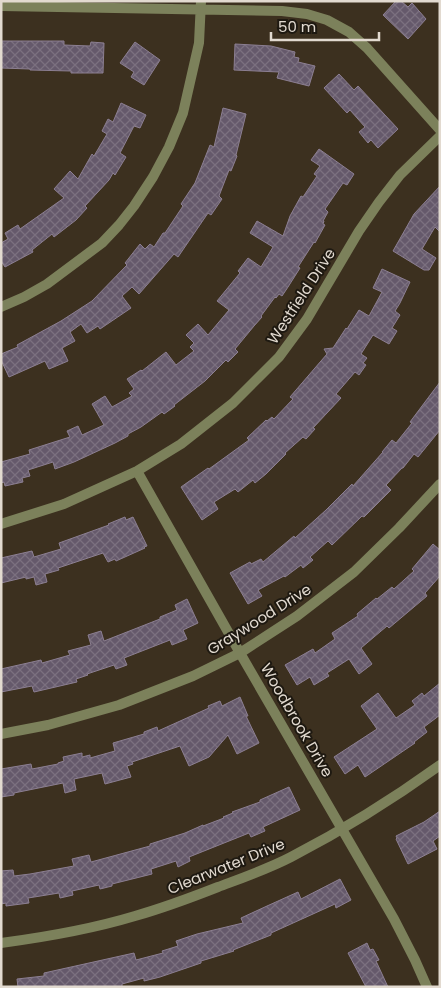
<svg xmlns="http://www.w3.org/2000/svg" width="441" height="988" viewBox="0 0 441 988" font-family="Poppins,sans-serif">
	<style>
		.building { fill: url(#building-cross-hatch); stroke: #8c7f92 }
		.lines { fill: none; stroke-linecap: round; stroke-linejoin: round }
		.street { stroke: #7c815b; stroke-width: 10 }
		.labels { text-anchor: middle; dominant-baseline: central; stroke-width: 4; stroke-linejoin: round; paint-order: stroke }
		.street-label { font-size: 15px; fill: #e2dad0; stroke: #1e1911 }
	</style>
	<defs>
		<pattern id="building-cross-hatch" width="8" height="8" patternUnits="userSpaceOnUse" patternTransform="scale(1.25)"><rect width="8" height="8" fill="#65596b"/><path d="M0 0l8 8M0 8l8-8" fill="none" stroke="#7b707f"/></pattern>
	</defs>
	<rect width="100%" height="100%" fill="#3c301f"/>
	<path class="building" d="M396,1H401L408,7L412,3L426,19L408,39L383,15Z
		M1,41H64V45L90,46L91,42L104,43L103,73H71V71L30,70V69L1,68Z
		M135,42L160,60L144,85L131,77L134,72L120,63Z
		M235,44L271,46L295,52L294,57L299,58L298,62L315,66L309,86L277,78L279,72L234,70Z
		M339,74L354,90L358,86L398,129L378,148L371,140L368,143L359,132L365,127L350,110L347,113L324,88Z
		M121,103L146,115L140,128L134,126L120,153L126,157L115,175L113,173L109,180L85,206L87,208L76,220L54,237L52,234L32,250L33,252L5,267L1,261V243L8,239L5,233L18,225L20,229L64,198L54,189L70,171L78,179L92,154L94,156L107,134L102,131L108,119L113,122Z
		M223,108L246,114L236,155L237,156L231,171L229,170L219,196L222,199L211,215L208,213L178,257L174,254L139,294L132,287L122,296L131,308L100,329L98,326L87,333L81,324L70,332L75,341L62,348L68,361L49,369L45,361L9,377L1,360V354L18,347L17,345L61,321L92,301L127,265L125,263L140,244L145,249L150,244L154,247L163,233H165L183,206L181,204L195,183L210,145L214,147Z
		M319,149L354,174L347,185L343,183L325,209L328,212L323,221H324L323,224L325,225L315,243L314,242L298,267L300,268L288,287L282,296L279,294L276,298L275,297L261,316L262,317L254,326L235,349L238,352L228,362L226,360L205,381L174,405L175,406L164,414L162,412L141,427L128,434V436L115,443L74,462L55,469L53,462L28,470L30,476L22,478L23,482L5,486L4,482L1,483V462L30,454L29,450L70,437L67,431L78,426L82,435L104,425L92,404L105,396L112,407L132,396L129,393L134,389L127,379L141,370L142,371L166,352L176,365L194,351L190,347L194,343L186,335L198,324L208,335L229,310L217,301L240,273L238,271L248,258L261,267L273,247L250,233L257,221L283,236L290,216L301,196L303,197L317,176L314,174L320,166L311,160Z
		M440,186V232L435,227L422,249L436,258L429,270H424L393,251L414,214Z
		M382,269L410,282L400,303L395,311L400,315L392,328L397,331L389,344L373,335L361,354L367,358L363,363L366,365L359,375L355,372L336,394L341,398L313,428L315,429L306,439L303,437L285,453L286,454L266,474L255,483L253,480L238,492L235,489L214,502L218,509L202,520L181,487L208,468L209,469L249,440L247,438L266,420L267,421L272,417L274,419L293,399L290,397L327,354L324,349L333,348L346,328L347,329L359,310L369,316L382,292L373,288Z
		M440,382V430L418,457L414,454L403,468H402L386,485L391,490L364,517L362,516L332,545L328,541L310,557L313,560L303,568L301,565L285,577L284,576L258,590L262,596L248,604L230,573L250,562L251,564L261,559L263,562L294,536L295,538L326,510L352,484L353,486L383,452H382L392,440L396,443L412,423L410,422Z
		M125,517L126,520L133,517L147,546L144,547L145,548L116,561L115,559L108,562L103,553L58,568L59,570L45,574L47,582L36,585L34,577L26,579V577L1,583V558L32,551L34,557L61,549L59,543L109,525L108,524Z
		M433,544L440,550V576L425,593L427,596L389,628L387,626L361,648L372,664L359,674L349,659L327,673L329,676L314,685L310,677L297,685L285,665L313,649L315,653L335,639L332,633L358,616L357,614L376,598L377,599L392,587L394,589L414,571L412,569Z
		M187,599L198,623L183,630L187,639L172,645L170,640L124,658L127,665L116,669L114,665L87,674L88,675L76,679L77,682L34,692L32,686L1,692V669L41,660L42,663L70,655L68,651L91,645L88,635L101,631L104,641L160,619V617L177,610L175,605Z
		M440,683V715L424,727L427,732L414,742L415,743L365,777L358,765L345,774L334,757L377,729L361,706L378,693L396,718L415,705L412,701L422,693L424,696Z
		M240,697L248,716H246L259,743L237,754L228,735L209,757L189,766L180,746L132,762L133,764L127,766L131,777L105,784L102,773L74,779L76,790L65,793L63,783L14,793V795L1,797V769L31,764L32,769L58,764V763L64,761L63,757L82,753V757L90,755V758L115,751L113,743L144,734V732L157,727L158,731L209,708L208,706L220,701L222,706Z
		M289,787L300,810L263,827L265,831L251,837L249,833L189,857L190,861L178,867L176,861L151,869L152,874L112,884V886L100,889L99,885L72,891L73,895L60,898L59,893L28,898L29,903L6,906V903L1,904V871L13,870L14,876L30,874L74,866L72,859L89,855L91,862L150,846V844L185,833L203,825V826L224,818L223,817L233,813L232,812L260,802V800Z
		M440,811V836L433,841L437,849L408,864L396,839L397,838L396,836L424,822Z
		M340,879L351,900L336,908L335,904L271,933V935L233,950L234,951L201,961V963L160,977L144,981V978L122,984V987H18L17,979L44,976V973L134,953L136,960L163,953L162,951L178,946L176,941L197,934L243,923L241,918L267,906L298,892L301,899Z
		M367,943L370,950L373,949L379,960L376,961L388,987H366L348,953Z"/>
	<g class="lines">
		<path class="street" d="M1,6L282,11L307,14L327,20L349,32L367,48L440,130
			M1,307L24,297L47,284L102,243L119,225L134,206L153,177L169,147L183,113L199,43L201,1
			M137,471L240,653L394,919L415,960L427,987
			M1,524L64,504L137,471L181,444L233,403L279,357L307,319L359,231L379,202L400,175L440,136
			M1,734L48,725L119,705L193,676L240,653L297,616L354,572L399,528L440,484
			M1,943C46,937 92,929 135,916C163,908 190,898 218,887C242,878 268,869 291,857C343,830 393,799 440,765"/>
	</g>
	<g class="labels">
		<g class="street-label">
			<text transform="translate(301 296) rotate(-57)">Westfield Drive</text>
			<text transform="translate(259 619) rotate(-32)">Graywood Drive</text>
			<text transform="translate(297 720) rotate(60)">Woodbrook Drive</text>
			<text transform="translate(226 866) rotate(-22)">Clearwater Drive</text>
		</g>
	</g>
	<rect width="441" height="988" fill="none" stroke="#e2dad0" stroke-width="5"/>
	<path d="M271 32v8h108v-8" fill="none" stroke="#e2dad0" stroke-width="2.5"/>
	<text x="278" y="32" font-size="15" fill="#e2dad0" stroke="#1e1911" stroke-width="4" paint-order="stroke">50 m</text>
</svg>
